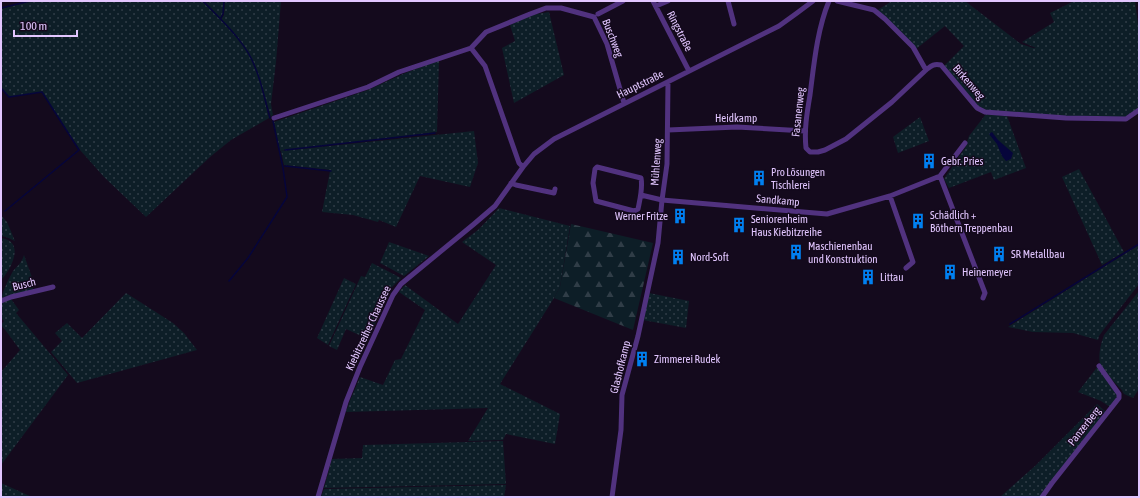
<svg xmlns="http://www.w3.org/2000/svg" width="1140" height="498" viewBox="0 0 1140 498" font-family="'Asap Condensed',sans-serif">
	<style>
		.grass { fill: url(#grass-dots) }
		.forest { fill: url(#forest-firs) }
		.water { fill: #06053b }
		.lines { fill: none; stroke-linecap: round; stroke-linejoin: round }
		.stream { stroke: #06053b; stroke-width: 1.5 }
		.minor { stroke: #51327f; stroke-width: 5 }
		.labels { text-anchor: middle; dominant-baseline: central; stroke-width: 3; stroke-linejoin: round; paint-order: stroke }
		.street-label { font-size: 11px; fill: #e2c6ff; stroke: #140a1d }
		.poi-label { font-size: 11px; fill: #e2c6ff; stroke: #140a1d; text-anchor: start }
	</style>
	<defs>
		<pattern id="grass-dots" width="8" height="8" patternUnits="userSpaceOnUse"><rect width="8" height="8" fill="#0d1e27"/><path d="M2 2h.1M6 6h.1" fill="none" stroke="#303d47" stroke-width="1.8" stroke-linecap="round"/></pattern>
		<pattern id="forest-firs" width="22" height="20" patternUnits="userSpaceOnUse"><rect width="22" height="20" fill="#0d1e27"/><path d="M5 1l3.5 6h-7zM16 11l3.5 6h-7z" fill="#303d47"/></pattern>
	</defs>
	<rect width="100%" height="100%" fill="#140a1d"/>
	<path class="grass" d="M32,1H202C221,20 245,42 255,67C261,83 265,102 269,118L231,140L210,157L146,217L104,177L80,150L42,92L9,97L1,87V9Z
		M204,1H224L223,14L220,18Z
		M225,1H281L276,62L271,104L273,115L271,117L255,66L241,42L221,19L224,15Z
		M892,1H965L1021,44L1033,48H1036L1022,42L1054,22L1050,13L1074,1H1135L1139,33V108L1125,117H1066L986,111L978,107L944,66L964,46L945,26L916,49C905,33 891,23 876,11Z
		M549,12L564,75L514,103L502,48L515,41L510,25L531,15Z
		M439,60L437,132L280,151L274,122L368,90L403,74Z
		M986,114L1007,116L1026,168L994,180L991,172L949,188L944,179L965,148L969,136Z
		M920,117L929,141L898,153L893,137Z
		M474,131L478,163L470,187L420,176L396,227L379,220L378,222L353,215L322,212L330,171L331,170L284,165L281,151Z
		M1079,169L1124,252L1102,265L1062,177Z
		M499,208L570,226L560,287L554,298L500,384L560,414L555,444L506,434L503,440L468,441L488,408L346,412L349,403L360,377L383,385L395,360L401,359L425,310L399,292L405,285L458,324L496,265L462,242L478,230Z
		M1,215L7,222L15,241L6,237L1,236Z
		M1,238C26,241 11,270 1,280Z
		M389,242L429,256L404,276L380,263Z
		M1139,245V284L1104,329L1099,336L1098,340L1073,333L1033,332L1008,327Z
		M24,255L34,283L33,290L1,298C4,289 8,280 13,271C18,265 21,264 24,255Z
		M372,263L401,278L389,290L382,303L381,311L368,339L346,329L337,350L329,346L361,276L365,277Z
		M344,278L356,284L328,345L317,338Z
		M1139,291V389L1133,398L1124,394L1121,389C1116,384 1102,370 1100,364C1098,355 1101,343 1104,335Z
		M126,293L173,323L184,333L197,350L77,383L51,352L62,341L55,333L67,323L82,338Z
		M649,293L689,301L686,328L643,320Z
		M11,299L19,310L16,313L68,375L1,465V372L20,350L6,331L1,325L4,321L1,318V302Z
		M1098,366L1117,394V397L1110,407L1101,401L1078,392Z
		M1097,404L1106,412L1041,497H1000L1035,466Z
		M503,441L506,484L324,488L332,459L362,458L363,445Z
		M1,483L32,497H1Z
		M506,485L504,497H321L324,489Z"/>
	<path class="forest" d="M571,224L653,243L633,330L554,298L560,287Z"/>
	<path class="water" d="M992,132L998,140L1013,153L1011,159L1006,161L1002,156L997,144L989,134Z"/>
	<g class="lines">
		<path class="stream" d="M203,1C221,20 246,42 255,67C262,83 265,101 270,118
			M1,8L30,1
			M221,18L223,14L224,1
			M1,88L9,97L42,92L79,150L5,211
			M285,150L435,133
			M285,166L331,171
			M229,281L248,258L287,197L283,168L273,121
			M1010,324L1139,244"/>
		<path class="minor" d="M653,1L689,71
			M728,1L734,24
			M829,1C817,30 814,64 810,95C807,113 804,130 806,148L810,152H818L825,150L846,139L892,102L926,70
			M837,1L874,10L885,19L913,47L926,70C931,66 934,63 941,65L977,108L985,112L1066,118L1126,119L1139,110
			M656,6L668,1
			M598,14L623,1
			M471,48L485,66L519,163L523,167
			M274,118L368,87L399,72L471,48L486,32L530,14L546,8H561L594,17L607,44L624,103
			M668,130L737,127L805,131
			M597,167L641,178C643,188 640,199 638,209L634,211L596,201L593,183L595,169Z
			M940,176L985,293L983,298
			M511,183L516,185L554,193L555,189
			M641,195L662,200L827,214L890,196L940,176L965,143
			M890,196L913,262L906,268
			M1,301L11,297L53,287
			M318,497L346,402L360,367L393,295L401,284L474,224L495,206L523,167L534,154L554,139L779,26L797,13L813,1
			M612,497L621,430L622,395L638,336L658,243L662,200L667,164L668,82
			M1042,497L1052,483L1119,398V394L1099,366"/>
	</g>
	<defs>
		<g id="building-bare" transform="scale(1.2)"><path d="M-4-6H4V6H1V3H-1V6H-4ZM-2.5-4.3h1.7v1.8h-1.7ZM.8-4.3h1.7v1.8H.8ZM-2.5-1h1.7V.8h-1.7ZM.8-1h1.7V.8H.8Z" fill="#0080f1" stroke="#140a1d" stroke-width="2.5" paint-order="stroke"/></g>
	</defs>
	<g fill-rule="evenodd">
		<use href="#building-bare" x="929" y="161"/>
		<use href="#building-bare" x="759" y="178"/>
		<use href="#building-bare" x="680" y="216"/>
		<use href="#building-bare" x="918" y="221"/>
		<use href="#building-bare" x="739" y="225"/>
		<use href="#building-bare" x="796" y="252"/>
		<use href="#building-bare" x="999" y="254"/>
		<use href="#building-bare" x="678" y="257"/>
		<use href="#building-bare" x="950" y="272"/>
		<use href="#building-bare" x="868" y="277"/>
		<use href="#building-bare" x="642" y="359"/>
	</g>
	<g class="labels">
		<g class="street-label">
			<text transform="translate(680 31) rotate(63)">Ringstraße</text>
			<text transform="translate(613 38) rotate(69)">Buschweg</text>
			<text transform="translate(969 82) rotate(49)">Birkenweg</text>
			<text transform="translate(640 84) rotate(-26)">Hauptstraße</text>
			<text transform="translate(798 112) rotate(-84)">Fasanenweg</text>
			<text x="736" y="118">Heidkamp</text>
			<text transform="translate(656 162) rotate(-86)">Mühlenweg</text>
			<text transform="translate(778 200) rotate(5)">Sandkamp</text>
			<text transform="translate(24 284) rotate(-14)">Busch</text>
			<text transform="translate(368 328) rotate(-65)">Kiebitzreiher Chaussee</text>
			<text transform="translate(620 367) rotate(-76)">Glashofkamp</text>
			<text transform="translate(1084 426) rotate(-52)">Panzerberg</text>
		</g>
		<g class="poi-label">
			<text x="941" y="161">Gebr. Pries</text>
			<text x="771" y="172">Pro Lösungen<tspan x="771" dy="13">Tischlerei</tspan></text>
			<text x="930" y="215">Schädlich +<tspan x="930" dy="13">Böthern Treppenbau</tspan></text>
			<text x="668" y="216" text-anchor="end">Werner Fritze</text>
			<text x="751" y="219">Seniorenheim<tspan x="751" dy="13">Haus Kiebitzreihe</tspan></text>
			<text x="808" y="246">Maschienenbau<tspan x="808" dy="13">und Konstruktion</tspan></text>
			<text x="1011" y="254">SR Metallbau</text>
			<text x="690" y="257">Nord-Soft</text>
			<text x="962" y="272">Heinemeyer</text>
			<text x="880" y="277">Littau</text>
			<text x="654" y="359">Zimmerei Rudek</text>
		</g>
	</g>
	<rect width="1140" height="498" fill="none" stroke="#e2c6ff" stroke-width="4"/>
	<path d="M14 30v6h63v-6" fill="none" stroke="#e2c6ff" stroke-width="2"/>
	<text x="20" y="30" font-size="12" fill="#e2c6ff" stroke="#140a1d" stroke-width="3" paint-order="stroke">100 m</text>
</svg>
